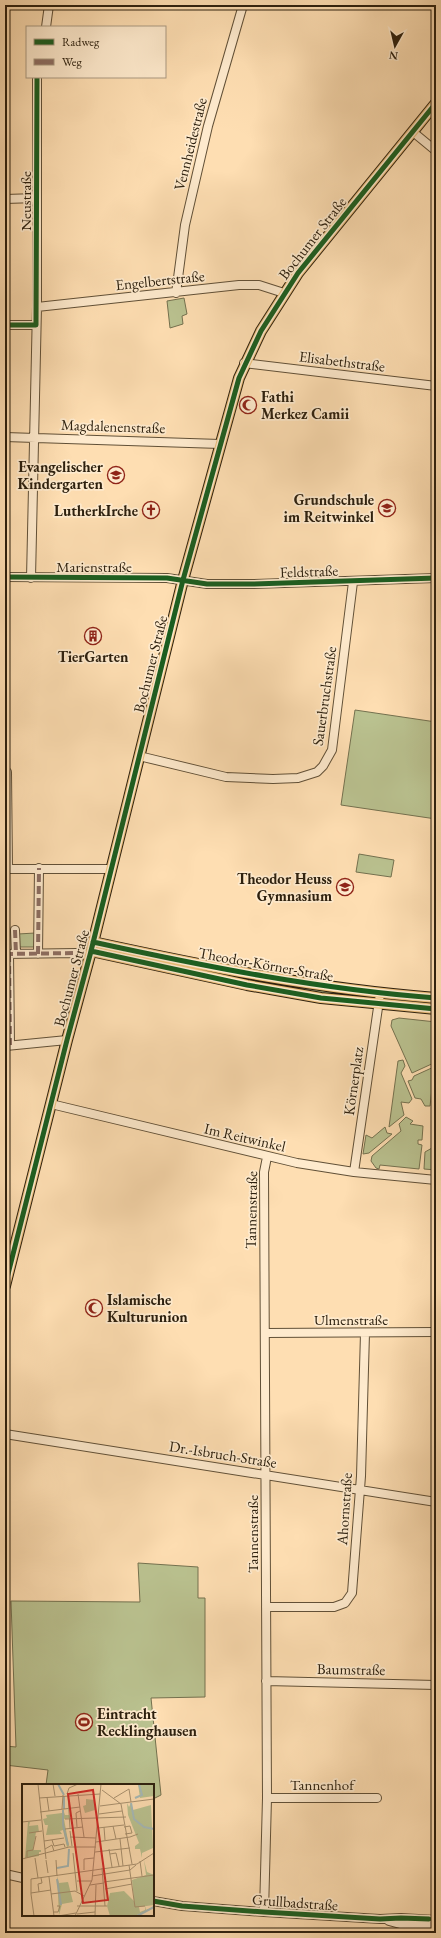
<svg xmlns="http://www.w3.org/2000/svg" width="441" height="1938" viewBox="0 0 441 1938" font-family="'EB Garamond',serif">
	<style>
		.green { fill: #bac290; stroke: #74714f }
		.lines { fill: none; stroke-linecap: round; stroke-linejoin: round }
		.minor-casing { stroke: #615037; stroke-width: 10 }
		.major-casing { stroke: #2d200e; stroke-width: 12 }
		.minor { stroke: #feeacd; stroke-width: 8 }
		.major { stroke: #efbf79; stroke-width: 10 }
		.quiet { stroke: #8d6e63; stroke-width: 4; stroke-dasharray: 8 4; stroke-linecap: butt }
		.cycleway-casing { stroke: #feeacd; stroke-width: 8 }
		.cycleway { stroke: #1b5e20; stroke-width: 5 }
		.labels { text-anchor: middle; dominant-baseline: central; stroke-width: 3.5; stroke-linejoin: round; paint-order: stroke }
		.street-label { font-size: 15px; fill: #2d200e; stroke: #feeacd }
		.poi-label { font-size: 15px; font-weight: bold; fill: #2d200e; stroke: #feeacd; text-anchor: end }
		.inset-river { fill: none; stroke: #a5b9b7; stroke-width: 2 }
		.inset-road { fill: none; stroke: #aa9270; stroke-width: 1 }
		.view { fill: #d62828; fill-opacity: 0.15; stroke: #d62828; stroke-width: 2 }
		.inset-edge { fill: none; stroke: #2d200e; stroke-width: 2 }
	</style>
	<rect width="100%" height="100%" fill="#fedeb2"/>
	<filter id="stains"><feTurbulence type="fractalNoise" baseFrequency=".005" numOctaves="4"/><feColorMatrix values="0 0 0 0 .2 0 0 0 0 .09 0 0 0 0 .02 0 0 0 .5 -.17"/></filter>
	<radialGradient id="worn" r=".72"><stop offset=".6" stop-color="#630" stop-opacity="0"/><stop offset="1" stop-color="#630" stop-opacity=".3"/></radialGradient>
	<path class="green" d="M184,298L187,314L182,316L183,324L170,328L167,301Z
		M355,710L436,722V819L341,805Z
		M359,854L394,860L391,877L356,872Z
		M35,933V947H18V934Z
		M268,982L360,996L359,999L267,985Z
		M399,1018L436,1022V1062L412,1073L391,1026L392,1020Z
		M403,1060L405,1066L401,1073L412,1099L409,1103L401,1102L404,1115L389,1127L398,1061Z
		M436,1066V1089H432L430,1106H425L421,1099L415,1098L408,1081L412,1080L414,1076Z
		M406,1117L413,1121L410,1124L423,1126L422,1140H418V1144L422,1145L419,1169L380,1165L379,1169L376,1168L371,1161L372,1156L401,1131L399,1124Z
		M385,1127L387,1133L392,1134L369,1153L363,1154L366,1135L372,1138Z
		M432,1148V1152L436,1154V1170L424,1169L425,1152Z
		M138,1563L198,1567V1598H205V1697L151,1698L161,1795L153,1799V1785H46L48,1770L5,1765V1746L16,1747L11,1601L140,1602Z"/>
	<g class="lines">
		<g class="minor-casing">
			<path id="minor" d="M46,27L49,5
				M413,132L436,151
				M5,199L37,198
				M176,293L185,225L208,126L243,5
				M37,307L239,285H259L284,293
				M5,325H36
				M244,363L436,386
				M5,437L220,444
				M5,577L167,578L207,584H253L436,578
				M31,578L37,307V77
				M139,756L226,777L273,779L298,778L317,772L323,766L332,750L353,582
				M5,772H7L8,869
				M5,869H110
				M15,930L16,954
				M5,954L77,953L90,955
				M9,954L10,1045
				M38,954L39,868
				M6,1046L67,1040
				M51,1104L297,1163L354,1172L436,1180
				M354,1172L380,994
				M265,1333L436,1332
				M5,1434L436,1502
				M266,1607H334L345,1603L352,1593L361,1476L365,1333
				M266,1681L436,1685
				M267,1798H377
				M5,1874L23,1878
				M153,1901L182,1906L264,1912L380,1919L401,1918L436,1920
				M264,1912L267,1798L264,1172L267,1157
				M389,1921L400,1924L436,1926"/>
		</g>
		<g class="major-casing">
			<path id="major" d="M93,942C208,967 318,989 436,998
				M91,951L247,985L321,998L436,1009
				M5,1286L67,1040L90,955L183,580L239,378L261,331L298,273L436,103"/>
		</g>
		<use href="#minor" class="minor"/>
		<use href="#major" class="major"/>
		<path class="quiet" d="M5,772H7L8,869
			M15,930L16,954
			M5,954L77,953L90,955
			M9,954L10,1045
			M38,954L39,868"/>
		<g class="cycleway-casing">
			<path id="cycleway" d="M5,325H36L37,77
				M5,577L167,578L207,584H253L436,578
				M93,942C208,967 318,989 436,998
				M91,951L247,985L321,998L436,1009
				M5,1286L67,1040L90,955L183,580L239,378L261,331L298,273L436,103
				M153,1901L182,1906L264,1912L380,1919L401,1918L429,1919"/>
		</g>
		<use href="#cycleway" class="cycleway"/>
	</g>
	<defs>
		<g id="mosque-ring" transform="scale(0.9)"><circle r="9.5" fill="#feeacd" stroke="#8f2418" stroke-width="1.5"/><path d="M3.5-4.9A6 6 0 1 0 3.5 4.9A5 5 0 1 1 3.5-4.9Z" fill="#8f2418"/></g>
		<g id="school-ring" transform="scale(0.9)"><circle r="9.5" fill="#feeacd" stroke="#8f2418" stroke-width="1.5"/><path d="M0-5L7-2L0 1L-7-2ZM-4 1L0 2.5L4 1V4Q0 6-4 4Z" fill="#8f2418"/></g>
		<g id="church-ring" transform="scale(0.9)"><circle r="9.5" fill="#feeacd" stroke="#8f2418" stroke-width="1.5"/><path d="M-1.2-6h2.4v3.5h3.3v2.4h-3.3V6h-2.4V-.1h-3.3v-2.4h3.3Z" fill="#8f2418"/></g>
		<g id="building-ring" transform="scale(0.9)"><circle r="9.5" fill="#feeacd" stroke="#8f2418" stroke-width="1.5"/><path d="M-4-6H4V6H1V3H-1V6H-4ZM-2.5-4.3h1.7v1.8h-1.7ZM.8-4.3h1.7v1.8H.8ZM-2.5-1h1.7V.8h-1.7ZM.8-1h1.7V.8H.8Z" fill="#8f2418"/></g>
		<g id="stadium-ring" transform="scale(0.9)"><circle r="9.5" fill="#feeacd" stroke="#8f2418" stroke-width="1.5"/><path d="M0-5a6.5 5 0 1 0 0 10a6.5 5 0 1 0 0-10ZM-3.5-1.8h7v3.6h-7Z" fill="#8f2418"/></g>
	</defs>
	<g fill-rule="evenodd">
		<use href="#mosque-ring" x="248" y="405"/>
		<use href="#school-ring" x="116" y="475"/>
		<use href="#school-ring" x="387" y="508"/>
		<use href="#church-ring" x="151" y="510"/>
		<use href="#building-ring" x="93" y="636"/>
		<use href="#school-ring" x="345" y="887"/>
		<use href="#mosque-ring" x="94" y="1308"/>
		<use href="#stadium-ring" x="84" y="1722"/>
	</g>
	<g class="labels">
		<g class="street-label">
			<text transform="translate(190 144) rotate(-76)">Vennheidestraße</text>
			<text transform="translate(25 201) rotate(-90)">Neustraße</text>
			<text transform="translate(312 238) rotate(-52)">Bochumer Straße</text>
			<text transform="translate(160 280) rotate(-6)">Engelbertstraße</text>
			<text transform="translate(342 361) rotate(7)">Elisabethstraße</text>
			<text transform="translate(113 426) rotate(2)">Magdalenenstraße</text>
			<text x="94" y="566">Marienstraße</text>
			<text transform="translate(309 571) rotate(-2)">Feldstraße</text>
			<text transform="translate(150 664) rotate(-76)">Bochumer Straße</text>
			<text transform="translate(324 696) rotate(-82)">Sauerbruchstraße</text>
			<text transform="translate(266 964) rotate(10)">Theodor-Körner-Straße</text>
			<text transform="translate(71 978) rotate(-75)">Bochumer Straße</text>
			<text transform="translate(353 1081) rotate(-82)">Körnerplatz</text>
			<text transform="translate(245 1137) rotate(13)">Im Reitwinkel</text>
			<text transform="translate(251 1210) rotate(-89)">Tannenstraße</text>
			<text x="351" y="1319">Ulmenstraße</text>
			<text transform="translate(223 1454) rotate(9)">Dr.-Isbruch-Straße</text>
			<text transform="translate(344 1509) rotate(-86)">Ahornstraße</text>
			<text transform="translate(252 1534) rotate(-90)">Tannenstraße</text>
			<text transform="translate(351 1669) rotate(1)">Baumstraße</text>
			<text x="322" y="1784">Tannenhof</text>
			<text transform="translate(295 1902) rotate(4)">Grullbadstraße</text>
		</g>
		<g class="poi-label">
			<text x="261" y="396" text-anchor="start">Fathi<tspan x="261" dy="17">Merkez Camii</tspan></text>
			<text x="103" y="466">Evangelischer<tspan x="103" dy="17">Kindergarten</tspan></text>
			<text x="374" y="499">Grundschule<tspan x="374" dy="17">im Reitwinkel</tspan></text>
			<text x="138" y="510">LutherkIrche</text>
			<text x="93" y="656" text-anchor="middle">TierGarten</text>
			<text x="332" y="878">Theodor Heuss<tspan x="332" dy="17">Gymnasium</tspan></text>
			<text x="107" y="1299" text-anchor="start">Islamische<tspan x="107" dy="17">Kulturunion</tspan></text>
			<text x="97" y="1713" text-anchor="start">Eintracht<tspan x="97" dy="17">Recklinghausen</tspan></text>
		</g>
	</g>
	<g transform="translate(22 1784)">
		<rect width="132" height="132" fill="#fedeb2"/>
		<path d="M116,0H132V12L118,14ZM64,15L73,16V26L63,29L61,22L64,21ZM105,19L107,23L109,19L111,26L129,21L131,64L120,69V74L118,65H113V62L117,59L106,31ZM41,25L43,31H47V34L42,35L47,62L45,63L41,46L38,47L40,50L24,51L26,41H23L21,35L25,34L24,31L40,29ZM18,37L8,38L7,42L16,41L17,48H14L11,66H19V68H17V72L3,74L6,38ZM122,76L125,88L132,91V121L117,123L118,128L123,126V122L124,126L132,123L113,132H88L85,122L88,109L102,107L112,117L110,96L124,91ZM35,92L37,99L46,98L51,118L40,120L37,131Z" fill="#bac290"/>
		<path class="inset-river" d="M36,0L42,11M113,14L120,11L117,0M109,19L112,35L122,43L132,45M42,25V12M41,26V41L46,61M35,84L46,82L47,65M35,95L39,121M115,132L132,123"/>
		<path class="inset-road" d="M16,0L24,75M31,0L33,12M80,6L99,20L110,80M45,10L47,4L56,0M56,10L62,53M46,11L48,44M25,13L27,27M17,14L78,10M92,14L107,5L109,18M78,22L132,15M40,25L41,11M18,28L58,23M77,30L100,27M43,35L104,33M0,38L19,36M91,42L94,55M55,43L54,29L58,27M82,43L83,56M102,43L108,42L110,49L103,50M76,44L102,41M43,45L61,43M48,47L50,62M7,49L20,47M132,49V76M48,53L74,54M98,55L101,82M30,56L32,62L42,60L43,63M22,57L42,54M74,58L108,53L116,50M23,65L30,61L32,67M87,65L90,83M73,68L108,64M51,69L55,107M88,70L94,69L97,82M5,73V67L11,66L14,52M13,74L16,94M0,75L47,63H74M24,76L26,89M34,76L35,92M118,77L120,92M107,81L113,123L123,122M80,84L83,122M62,86V75L72,74M70,92L108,86L114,81M27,93L32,132M55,97H70M82,98L132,91M68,101L82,99M83,105L110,100M17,108L16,100L20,99L19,94M9,109L29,106M9,110V95L115,80L132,69M9,110L12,132M29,110L53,107L62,112M55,122H85M32,128H36L38,122H35M55,130L73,128M36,132L54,129M53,132L70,96L79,0M73,132L74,101"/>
		<path class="view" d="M71,6L86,116L61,119L46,10Z"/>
		<rect width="132" height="132" class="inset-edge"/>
	</g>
	<rect width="441" height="1938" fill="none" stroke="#fedeb2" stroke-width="20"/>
	<rect x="6" y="6" width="429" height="1926" fill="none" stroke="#2d200e" stroke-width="2"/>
	<rect x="10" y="10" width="421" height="1918" fill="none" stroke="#2d200e"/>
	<rect x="26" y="26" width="140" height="52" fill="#feeacd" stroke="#aa9981"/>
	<rect x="34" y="39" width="20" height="6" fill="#1b5e20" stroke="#aa9981"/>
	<text x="62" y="46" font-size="12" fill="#2d200e">Radweg</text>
	<rect x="34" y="59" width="20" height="6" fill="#8d6e63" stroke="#aa9981"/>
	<text x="62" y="66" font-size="12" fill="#2d200e">Weg</text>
	<g transform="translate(395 46) rotate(188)" stroke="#feeacd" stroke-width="3" paint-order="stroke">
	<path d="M0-3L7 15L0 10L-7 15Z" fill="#2d200e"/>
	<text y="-6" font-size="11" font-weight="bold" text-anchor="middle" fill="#2d200e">N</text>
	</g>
	<rect width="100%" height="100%" filter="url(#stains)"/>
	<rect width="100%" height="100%" fill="url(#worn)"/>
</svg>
